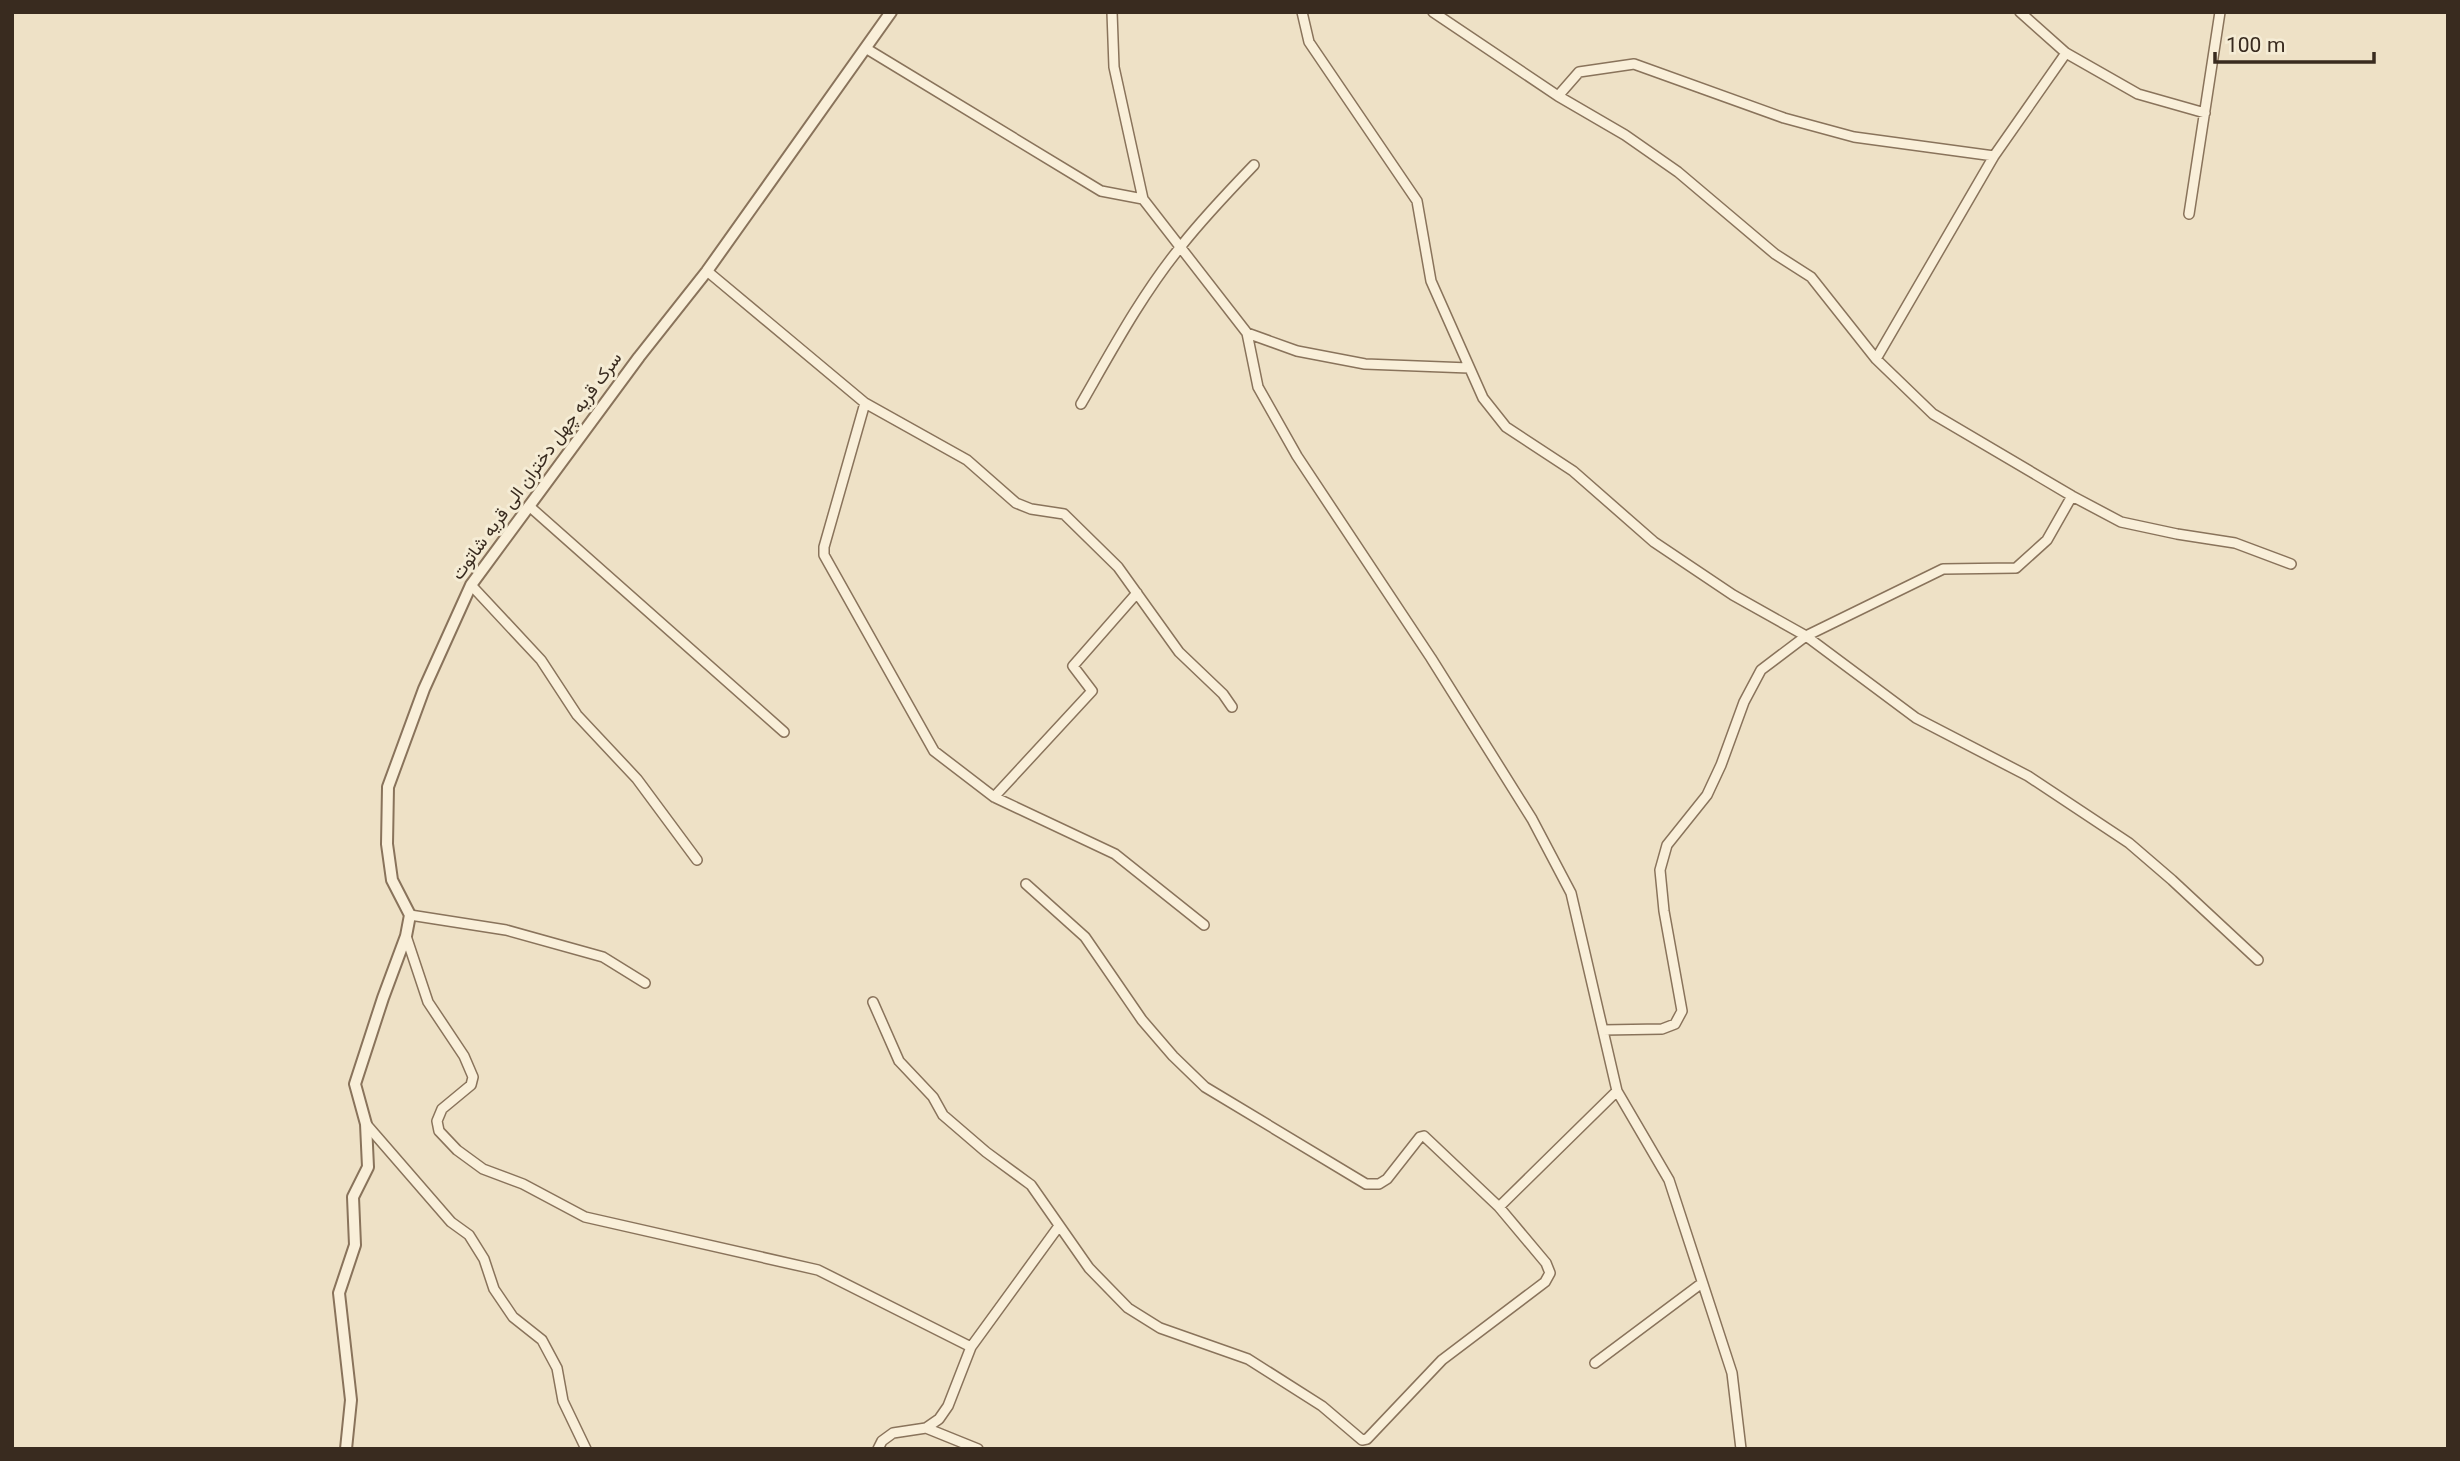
<svg xmlns="http://www.w3.org/2000/svg" width="2460" height="1461" viewBox="0 0 2460 1461" font-family="Georgia,Vazirmatn,serif">
	<style>
		.lines { fill: none; stroke-linecap: round; stroke-linejoin: round }
		.minor-casing { stroke: #89735b; stroke-width: 12 }
		.tertiary-casing { stroke: #89735b; stroke-width: 14 }
		.minor { stroke: #f9efd9; stroke-width: 9 }
		.tertiary { stroke: #f9efd9; stroke-width: 10 }
		.labels { text-anchor: middle; dominant-baseline: central; stroke-width: 6; stroke-linejoin: round; paint-order: stroke }
		.street-label { font-size: 18px; fill: #392b1f; stroke: #f5ecd5 }
	</style>
	<rect width="100%" height="100%" fill="#eee1c6"/>
	<g class="lines">
		<g class="minor-casing">
			<path id="minor" d="M1112,12L1114,67L1143,199L1247,333L1258,387L1297,456L1431,658L1532,819L1571,893L1617,1091L1669,1180L1732,1373L1741,1449
				M1302,12L1309,42L1417,201L1431,281L1483,398L1506,427L1573,471L1654,542L1733,595L1806,636L1916,718L2028,776L2129,843L2172,880L2258,960
				M1433,12L1558,96L1625,135L1678,172L1775,254L1811,277L1876,359L1933,414L2072,496L2121,522L2177,534L2235,543L2291,564
				M2020,12L2066,53L2138,94L2205,113
				M867,49L1101,191L1143,199
				M1558,96L1579,72L1634,64L1784,118L1854,137L1994,156
				M2189,214L2220,12
				M707,271L865,403L967,460L1016,503L1031,509L1064,514L1118,567L1179,652L1223,694L1232,707
				M1247,333L1297,351L1365,364L1469,368
				M1876,359L1994,156L2066,53
				M865,403L824,547V555L934,751L994,797L1115,854L1204,925
				M1081,404C1112,350 1142,294 1182,245C1204,217 1229,191 1254,165
				M529,506L784,732
				M471,585L541,660L577,715L637,779L697,860
				M994,797L1092,691L1073,666L1137,593
				M410,915L506,930L603,957L645,983
				M406,936L428,1002L464,1056L473,1077L471,1085L442,1109L437,1121L439,1131L457,1150L483,1169L523,1184L585,1217L818,1270L971,1347
				M873,1002L899,1061L933,1097L943,1115L986,1152L1031,1185L1089,1268L1128,1308L1160,1328L1248,1359L1322,1406L1362,1440L1367,1439L1442,1360L1545,1282L1550,1273L1546,1263L1499,1207L1424,1136L1420,1137L1387,1179L1379,1184H1366L1205,1087L1173,1056L1142,1020L1085,937L1026,884
				M1603,1030L1662,1029L1675,1024L1682,1011L1664,911L1660,870L1667,845L1707,795L1721,765L1744,702L1761,670L1806,636L1943,569L2016,568L2047,540L2072,496
				M366,1124L451,1222L469,1235L484,1259L494,1289L513,1317L542,1340L557,1368L563,1401L586,1449
				M1499,1207L1617,1091
				M1595,1363L1702,1283
				M926,1428L978,1449
				M878,1449L882,1441L893,1433L926,1428L939,1419L948,1406L971,1347L1059,1226"/>
		</g>
		<g class="tertiary-casing">
			<path id="tertiary" d="M346,1449L351,1400L339,1293L355,1245L353,1197L368,1167L366,1124L355,1084L383,998L406,936L410,915L392,880L387,844L388,787L424,689L471,585L639,357L707,271L891,12"/>
		</g>
		<use href="#minor" class="minor"/>
		<use href="#tertiary" class="tertiary"/>
	</g>
	<g class="labels">
		<g class="street-label">
			<text transform="translate(538 467) rotate(-54)">سرک قریه چهل دختران الی قریه شاتوت</text>
		</g>
	</g>
	<rect width="2460" height="1461" fill="none" stroke="#392b1f" stroke-width="28"/>
	<path d="M2215 52v10h159v-10" fill="none" stroke="#392b1f" stroke-width="3.5"/>
	<text x="2226" y="52" font-size="21" fill="#392b1f" stroke="#f5ecd5" stroke-width="5" paint-order="stroke">100 m</text>
</svg>
